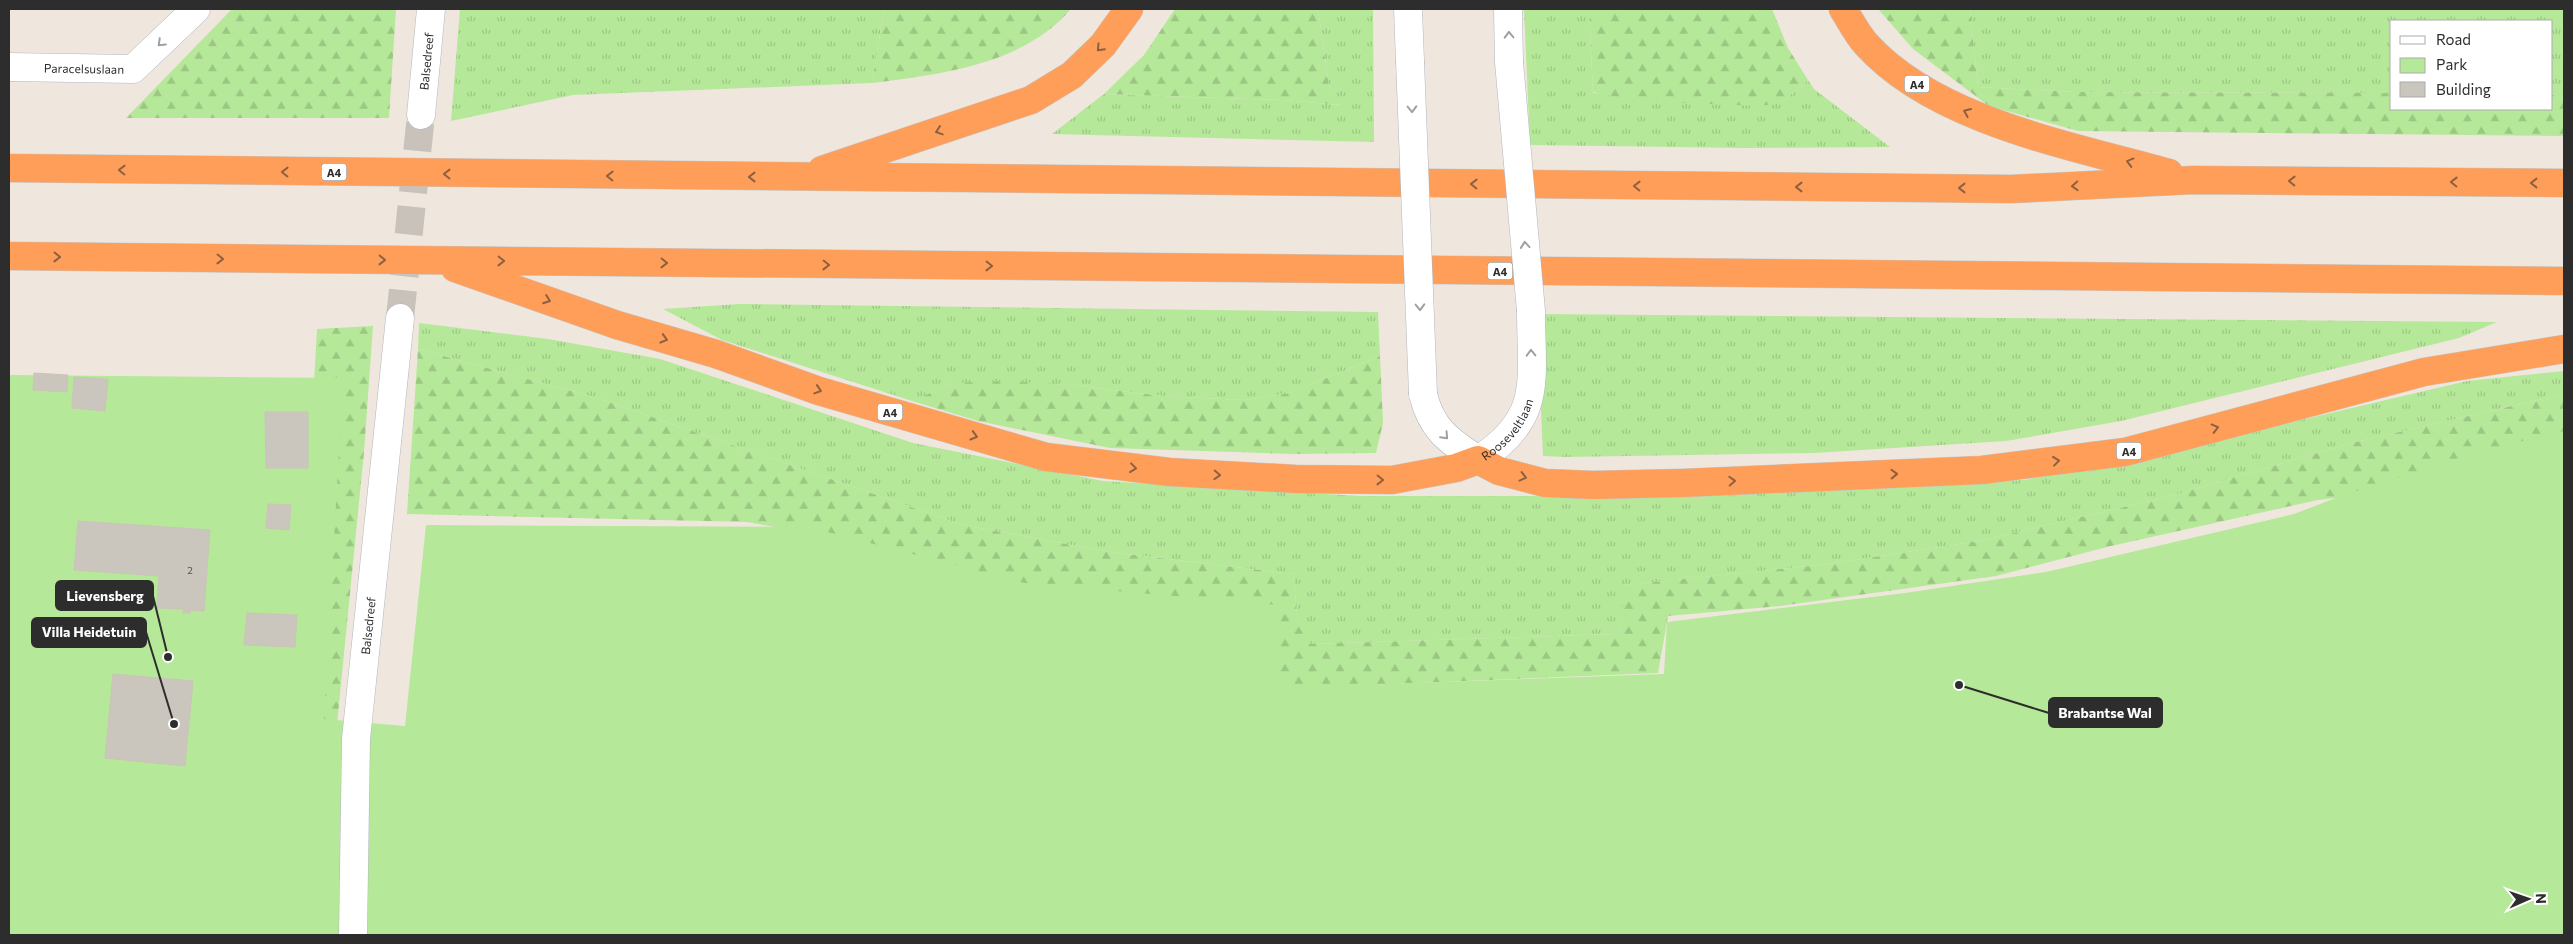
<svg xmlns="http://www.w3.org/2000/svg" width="2573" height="944" viewBox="0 0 2573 944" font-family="Commissioner,sans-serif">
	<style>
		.grass { fill: url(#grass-tufts) }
		.forest { fill: url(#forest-firs) }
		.park { fill: #b5e898 }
		.building { fill: #cbc6bd; stroke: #cbc4b8 }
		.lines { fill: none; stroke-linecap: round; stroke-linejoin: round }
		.street-tunnel { stroke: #c8c2bb; stroke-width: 28; stroke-dasharray: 28 14; stroke-linecap: butt }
		.street-casing { stroke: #b2b5c1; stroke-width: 29 }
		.secondary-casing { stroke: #b2b5c1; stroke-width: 29 }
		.highway-casing { stroke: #c8c8c8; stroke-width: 29 }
		.street { stroke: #fff; stroke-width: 28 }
		.secondary { stroke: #fff; stroke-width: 28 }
		.highway { stroke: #ff9e59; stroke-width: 28 }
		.secondary-bridge-casing { stroke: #b2b5c1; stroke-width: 29; stroke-linecap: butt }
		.secondary-bridge { stroke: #fff; stroke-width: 28 }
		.oneway { stroke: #a0a0a0 }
		.oneway2 { stroke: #8c6041 }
		.labels { text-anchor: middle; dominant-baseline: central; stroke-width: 5; stroke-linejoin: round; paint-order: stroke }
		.number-label { font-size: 10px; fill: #545351 }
		.shield { fill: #fff; stroke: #6c6c6c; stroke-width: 1 }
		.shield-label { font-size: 11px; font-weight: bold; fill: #2d2d2d }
		.street-label { font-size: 12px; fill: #2d2d2d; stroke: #fff }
		.leader { fill: none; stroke: #2d2d2d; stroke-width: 2 }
		.callout-dot { fill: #2d2d2d; stroke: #fff; stroke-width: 2 }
		.callout { fill: #2d2d2d; stroke: #2d2d2d; stroke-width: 2 }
		.callout-label { font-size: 14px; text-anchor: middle; font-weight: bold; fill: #fff }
	</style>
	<defs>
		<pattern id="grass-tufts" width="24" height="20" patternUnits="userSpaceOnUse" patternTransform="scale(1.25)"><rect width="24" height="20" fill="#b5e898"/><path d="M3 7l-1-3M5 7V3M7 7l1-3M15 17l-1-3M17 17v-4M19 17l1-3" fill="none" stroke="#9cc783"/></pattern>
		<pattern id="forest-firs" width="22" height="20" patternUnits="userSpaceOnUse" patternTransform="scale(1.25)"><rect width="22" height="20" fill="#b5e898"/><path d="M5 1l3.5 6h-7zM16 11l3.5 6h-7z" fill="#9cc783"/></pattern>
	</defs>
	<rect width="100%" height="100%" fill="#efe7de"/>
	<path class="grass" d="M460,9H884L872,83L573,95L451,121Z
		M1318,9H1373L1374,142L1052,134L1104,94L1283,100L1341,105L1329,86Z
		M1524,9H1589L1593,93L1782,102L1808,80L1814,89L1890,147L1746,148L1530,145Z
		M1970,9H2564V95H2552V21H2392V93L2074,92L1978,87Z
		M740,304L1378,312L1380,356L1290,393L1244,400L1163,396L1071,385L953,383L912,401L722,340L663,309Z
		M1537,314L2497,322L2459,338L2121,421L2006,441L1814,453L1566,457L1543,456Z
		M419,323L548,339L660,359L913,443L1103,481L1361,496H1551L2024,480L2194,445L2467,381L2564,371V394L2356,442L2167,497L1979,541L1828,564L1627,585L1618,634L1308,644L1298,622L1293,574L1110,552L963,525L597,398L418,349Z"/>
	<path class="forest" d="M232,9H396L389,118H126Z
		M884,9H1071C1023,65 941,74 872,83Z
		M1175,9H1318L1329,86L1342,105L1283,100L1104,94L1144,55Z
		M1589,9H1772L1788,48L1808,80L1782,102L1761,106L1632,101L1593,92Z
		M1878,9H1970L1978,87L2074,92L2392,93V109H2552V95H2564V136L2078,131L1989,106L1913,49Z
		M373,326L364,452L330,795L283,935L317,329Z
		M418,349L597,398L963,525L1110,552L1293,574L1298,622L1309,644L1618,634L1626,585L1828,564L1979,541L2167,497L2356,442L2564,394V472L2318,500L2111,546L1996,576L1780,606L1668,616L1658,673L1252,690L1029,590L803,532L747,522L407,514Z
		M1380,356L1383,423L1376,453L1294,454L1110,448L978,421L912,401L953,383L1008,381L1071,385L1163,396L1244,400L1290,393Z"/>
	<path class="park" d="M9,375L343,378L324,719L405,726L426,525L808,527L1025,583L1279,605V688L1664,674L1667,622L1905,593L2046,572L2294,514L2341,496L2477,452L2564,431V935H9Z"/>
	<path class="building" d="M34,373L68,375L67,392L33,390Z
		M74,377L108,379L105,411L72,408Z
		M265,412H308V468H266Z
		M268,504L291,505L289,530L266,528Z
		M78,521L210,530L204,611L190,610V613H183L184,609L157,608L159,576L74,570Z
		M247,613L297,615L295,647L244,645Z
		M113,674L193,681L185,766L105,758Z"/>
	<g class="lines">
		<path class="street-tunnel" d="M400,318L421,115"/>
		<g class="street-casing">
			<g id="street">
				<path id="s1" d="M9,67L133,69L196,9"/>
				<path id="s2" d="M421,115L431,9"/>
				<path id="s3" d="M353,935L356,739L400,318"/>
			</g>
		</g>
		<g class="secondary-casing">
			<g id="secondary">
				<path d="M1408,9L1410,61"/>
				<path d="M1508,9L1509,62"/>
				<path id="s4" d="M1423,394C1431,429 1449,441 1478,460C1544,418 1531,380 1531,311"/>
			</g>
		</g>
		<g class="highway-casing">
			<path id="highway" d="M1843,9C1850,20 1857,34 1866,44C1935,121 2073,146 2169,173
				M9,168L2011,189L2194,180L2564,183
				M822,170L1031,100L1072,75L1103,45L1129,9
				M9,256L2564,281
				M455,268L617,325L716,354L819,391L1046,457L1169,472L1296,479L1392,480L1456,468L1478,460L1499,471L1545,483L1593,485L1683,483L1982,470L2125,452L2424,372L2564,349"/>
		</g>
		<use href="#street" class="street"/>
		<use href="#secondary" class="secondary"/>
		<use href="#highway" class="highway"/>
		<g class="secondary-bridge-casing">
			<path id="secondary-bridge" d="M1410,61L1423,394
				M1509,62L1531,311"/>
		</g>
		<use href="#secondary-bridge" class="secondary-bridge"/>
	</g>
	<defs><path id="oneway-chevron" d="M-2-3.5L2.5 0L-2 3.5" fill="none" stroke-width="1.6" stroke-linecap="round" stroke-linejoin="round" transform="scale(1.25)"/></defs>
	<g class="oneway">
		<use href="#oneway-chevron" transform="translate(1509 35) rotate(-92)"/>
		<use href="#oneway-chevron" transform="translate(161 43) rotate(136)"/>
		<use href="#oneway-chevron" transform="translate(1412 109) rotate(88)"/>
		<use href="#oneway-chevron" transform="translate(1525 245) rotate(-95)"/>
		<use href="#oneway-chevron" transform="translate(1420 307) rotate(88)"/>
		<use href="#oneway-chevron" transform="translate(1531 353) rotate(-91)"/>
		<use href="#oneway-chevron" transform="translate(1445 436) rotate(47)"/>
	</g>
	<g class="oneway2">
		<use href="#oneway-chevron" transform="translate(1100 48) rotate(133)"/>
		<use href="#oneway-chevron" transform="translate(1967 112) rotate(-157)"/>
		<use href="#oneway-chevron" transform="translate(939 131) rotate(162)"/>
		<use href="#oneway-chevron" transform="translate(2130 162) rotate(-165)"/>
		<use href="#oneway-chevron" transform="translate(122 170) rotate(-179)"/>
		<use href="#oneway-chevron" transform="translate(285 172) rotate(-179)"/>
		<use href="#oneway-chevron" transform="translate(447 174) rotate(-179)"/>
		<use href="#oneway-chevron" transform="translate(610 176) rotate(-179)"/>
		<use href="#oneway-chevron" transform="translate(752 177) rotate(-180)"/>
		<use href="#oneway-chevron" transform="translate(2292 181) rotate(-179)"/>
		<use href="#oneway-chevron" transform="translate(2454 182) rotate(-179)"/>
		<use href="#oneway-chevron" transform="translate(2534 183) rotate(-180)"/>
		<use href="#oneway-chevron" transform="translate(1474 184) rotate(-179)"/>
		<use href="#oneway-chevron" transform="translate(1637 186) rotate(-179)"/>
		<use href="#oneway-chevron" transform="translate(2075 186) rotate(177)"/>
		<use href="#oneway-chevron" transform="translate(1799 187) rotate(-180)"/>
		<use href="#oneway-chevron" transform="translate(1962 188) rotate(-180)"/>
		<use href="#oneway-chevron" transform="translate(57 257) rotate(1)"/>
		<use href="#oneway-chevron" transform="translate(220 259) rotate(1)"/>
		<use href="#oneway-chevron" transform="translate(382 260) rotate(1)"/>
		<use href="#oneway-chevron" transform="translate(501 261) rotate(1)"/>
		<use href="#oneway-chevron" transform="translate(664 263) rotate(1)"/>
		<use href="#oneway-chevron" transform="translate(826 265) rotate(1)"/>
		<use href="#oneway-chevron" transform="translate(989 266) rotate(1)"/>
		<use href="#oneway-chevron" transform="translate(547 300) rotate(20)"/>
		<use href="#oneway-chevron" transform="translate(664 339) rotate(16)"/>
		<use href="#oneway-chevron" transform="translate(818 390) rotate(18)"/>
		<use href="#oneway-chevron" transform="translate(2215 428) rotate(-15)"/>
		<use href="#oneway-chevron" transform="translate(974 436) rotate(16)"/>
		<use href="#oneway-chevron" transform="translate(2056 461) rotate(-7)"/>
		<use href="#oneway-chevron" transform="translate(1133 468) rotate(7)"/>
		<use href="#oneway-chevron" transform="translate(1894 474) rotate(-2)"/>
		<use href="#oneway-chevron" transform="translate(1217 475) rotate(3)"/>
		<use href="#oneway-chevron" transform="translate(1523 477) rotate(14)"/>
		<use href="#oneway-chevron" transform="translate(1380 480) rotate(1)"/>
		<use href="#oneway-chevron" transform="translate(1732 481) rotate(-3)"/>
	</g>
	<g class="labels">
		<g class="number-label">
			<text x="190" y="570">2</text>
		</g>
		<g class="shield">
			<rect x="1904.5" y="75.5" width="25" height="17" rx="4"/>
			<rect x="321.5" y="163.5" width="25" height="17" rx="4"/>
			<rect x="1487.5" y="262.5" width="25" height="17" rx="4"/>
			<rect x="877.5" y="403.5" width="25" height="17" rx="4"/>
			<rect x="2116.5" y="442.5" width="25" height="17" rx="4"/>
		</g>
		<g class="shield-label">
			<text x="1917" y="84">A4</text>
			<text x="334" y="172">A4</text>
			<text x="1500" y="271">A4</text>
			<text x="890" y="412">A4</text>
			<text x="2129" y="451">A4</text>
		</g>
		<g class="street-label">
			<text stroke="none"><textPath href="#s2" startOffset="54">Balsedreef</textPath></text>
			<text stroke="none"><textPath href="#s1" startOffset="75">Paracelsuslaan</textPath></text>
			<text stroke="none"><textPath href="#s4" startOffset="132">Rooseveltlaan</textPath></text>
			<text stroke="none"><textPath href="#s3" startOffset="310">Balsedreef</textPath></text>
		</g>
	</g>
	<path class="leader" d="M168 657L153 596M174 724L146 632M1959 685L2049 713"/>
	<g class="callout-dot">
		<circle cx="168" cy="657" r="5"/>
		<circle cx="174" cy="724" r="5"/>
		<circle cx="1959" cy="685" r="5"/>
	</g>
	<g class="callout">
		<rect x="56" y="581" width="97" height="29" rx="5"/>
		<rect x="32" y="618" width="114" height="29" rx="5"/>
		<rect x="2049" y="698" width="113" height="29" rx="5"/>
	</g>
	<g class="callout-label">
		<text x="105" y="601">Lievensberg</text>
		<text x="89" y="637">Villa Heidetuin</text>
		<text x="2105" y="718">Brabantse Wal</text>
	</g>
	<rect width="2573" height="944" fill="none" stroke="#2d2d2d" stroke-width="20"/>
	<rect x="2390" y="20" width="162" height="90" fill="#ffffff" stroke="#ababab"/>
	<rect x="2400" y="36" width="25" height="8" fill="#ffffff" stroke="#ababab"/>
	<text x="2436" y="45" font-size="15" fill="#2d2d2d">Road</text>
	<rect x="2400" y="58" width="25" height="15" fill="#b5e898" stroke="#ababab"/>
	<text x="2436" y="70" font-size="15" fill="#2d2d2d">Park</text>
	<rect x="2400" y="82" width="25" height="15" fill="#cbc6bd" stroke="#ababab"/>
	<text x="2436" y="95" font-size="15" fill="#2d2d2d">Building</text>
	<g transform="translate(2528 899) rotate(88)" stroke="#ffffff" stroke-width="4" paint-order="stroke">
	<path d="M0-4L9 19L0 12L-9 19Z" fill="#2d2d2d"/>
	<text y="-8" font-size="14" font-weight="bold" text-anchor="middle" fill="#2d2d2d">N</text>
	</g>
</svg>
